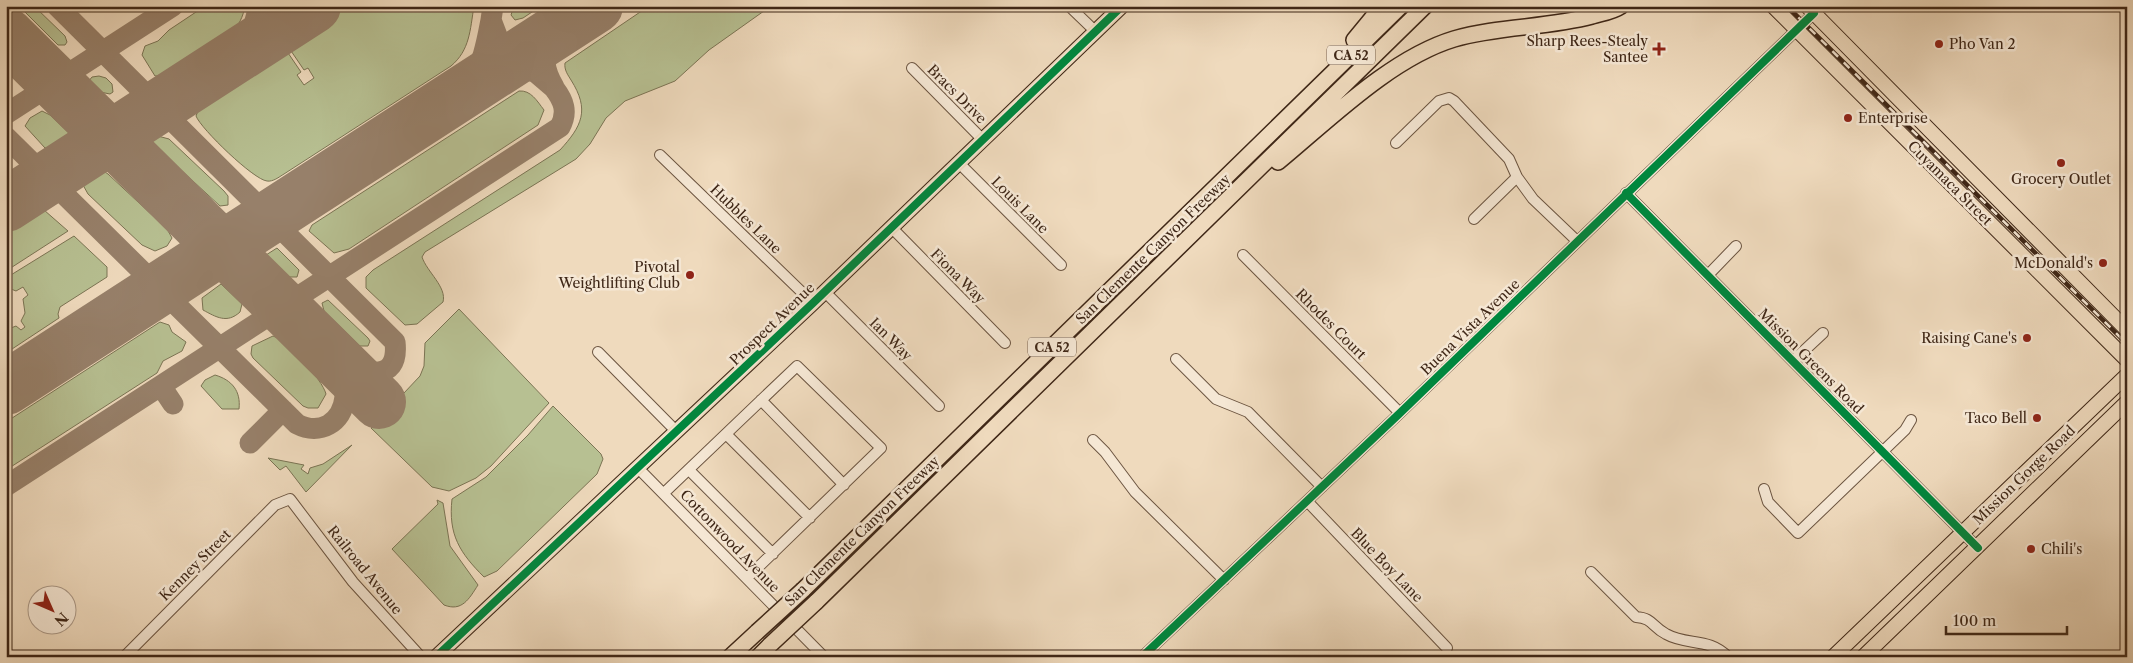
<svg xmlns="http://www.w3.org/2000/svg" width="2133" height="663" viewBox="0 0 2133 663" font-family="'Libre Caslon Text',serif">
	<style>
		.green { fill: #b7c092; stroke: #7b7454 }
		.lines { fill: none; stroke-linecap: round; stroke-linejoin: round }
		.taxiway { stroke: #97806a; stroke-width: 21 }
		.runway { stroke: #97806a; stroke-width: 54 }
		.minor-casing { stroke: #6b5440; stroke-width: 12 }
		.major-casing { stroke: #3f2717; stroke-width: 16 }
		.highway-casing { stroke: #3f2717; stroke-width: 18 }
		.minor { stroke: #f5e7d4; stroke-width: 10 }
		.major { stroke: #efdabd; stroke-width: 14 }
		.highway { stroke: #efdabd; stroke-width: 15 }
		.rail-casing { stroke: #3f2717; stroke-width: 4.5 }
		.rail { stroke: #f5e7d4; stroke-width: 2.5; stroke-dasharray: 8; stroke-linecap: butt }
		.highway-bridge-casing { stroke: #3f2717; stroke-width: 18; stroke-linecap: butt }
		.highway-bridge { stroke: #efdabd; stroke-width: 15 }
		.cycleway-casing { stroke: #f5e7d4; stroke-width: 11 }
		.cycleway { stroke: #00873e; stroke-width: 8 }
		.poi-dot { fill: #8f2418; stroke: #f5e7d4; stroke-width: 2 }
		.labels { text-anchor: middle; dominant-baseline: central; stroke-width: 5; stroke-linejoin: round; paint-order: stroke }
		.shield { fill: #f5e7d4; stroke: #766150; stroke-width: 1 }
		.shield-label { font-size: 12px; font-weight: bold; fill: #3f2717 }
		.poi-label { font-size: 14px; fill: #3f2717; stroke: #f5e7d4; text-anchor: end }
		.street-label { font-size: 14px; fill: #3f2717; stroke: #f5e7d4 }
	</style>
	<rect width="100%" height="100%" fill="#efdabd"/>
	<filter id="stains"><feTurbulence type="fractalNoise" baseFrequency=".004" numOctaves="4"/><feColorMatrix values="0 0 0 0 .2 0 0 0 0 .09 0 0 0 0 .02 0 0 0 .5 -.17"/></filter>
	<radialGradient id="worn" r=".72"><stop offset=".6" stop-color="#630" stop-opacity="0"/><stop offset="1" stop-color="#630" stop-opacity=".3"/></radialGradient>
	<path class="green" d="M19,6H34L65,36L67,42L65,45H58Z
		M205,6H245C243,17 239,25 231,34C218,49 175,78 155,76L142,55L145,46L158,41L169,30Z
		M346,6H474C470,30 470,50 451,66L284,174C279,177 273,182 267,181C254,180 201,129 196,116C203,90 261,62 284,47L301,72L297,75L304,85L314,78L308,68L304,70L287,45Z
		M514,6H541L523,18L515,20L511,15Z
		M649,6H771L709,50L675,81L625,101L606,118L590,144L576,159L425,252L422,257C427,272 447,287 443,302L417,324L405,325L366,288V277L373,270L560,150C582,126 590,110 571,80C568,75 564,70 565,63Z
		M99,76L106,78L112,84L113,92L110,94L100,92L88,82L92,77Z
		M519,91C531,90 537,101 544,110L538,125L349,249L334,253L309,231L312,225Z
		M42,111L50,115L72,136L71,140L57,149L45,148L25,126L30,118Z
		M154,135L169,139L224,191L228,196V205L220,206L156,147L150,138Z
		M97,170H102L108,174L167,229L172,238L167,246L155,251L142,245L88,194L83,185L84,180Z
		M44,210L68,231L6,271V227L31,212Z
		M74,236L107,267V277L60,307L58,314L59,318L6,353V330L16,326L21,330L25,327L21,321L25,313L23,299L28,295L23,287L16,291L6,287V278Z
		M277,248L299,270L297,277H288L266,255Z
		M221,284L242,304L240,312C227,324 216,317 203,310L202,298Z
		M328,300L368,338L370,341L368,346H360L324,311L322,303Z
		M459,309L549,403L491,466L476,478L449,491L432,487L371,428L420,376L424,366L425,343Z
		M160,322L169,325L172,332L186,342L182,351L163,361L157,373L6,470V422Z
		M273,336C288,341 322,379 326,394L318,408H308L303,406L253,358L251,354L252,346Z
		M215,375C232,380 241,391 239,409H222L201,386L205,380Z
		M553,406L601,454L603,459L597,474L497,571L484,577C460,553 448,535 452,499L486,477L528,435Z
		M352,445L306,492L286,466L280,470L268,458L304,465L301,469L308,474L310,468L323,464Z
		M437,500L443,503L450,546L478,585C469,599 462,612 444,605L392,549L438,504Z"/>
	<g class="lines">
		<path class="taxiway" d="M57,6L395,342C400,386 359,373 336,359
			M499,41C521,54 540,40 558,29
			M554,87C544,70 540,53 554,36L599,6
			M467,91C488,78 509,59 534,72
			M161,103L242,50L251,36L259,6
			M6,114L173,6
			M395,134C414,122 457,100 470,82C483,65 487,41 491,20
			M6,137L297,424C320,436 342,423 345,397C346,384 341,371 336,359
			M161,386L173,404
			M250,443L283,410
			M6,486L560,127C568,112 564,101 554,88L499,41L491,20L493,6"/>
		<path class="runway" d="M6,34L379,402
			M6,205L314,6
			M6,388L596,6"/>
		<g class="minor-casing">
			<path id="minor" d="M1069,6L1096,32
				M912,68L983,140
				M1396,143L1439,101L1449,98L1454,101L1509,159L1517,177L1533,199L1577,241
				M660,155L813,303
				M960,164L1061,265
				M1626,193L1978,548
				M1474,219L1517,177
				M892,228L1005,343
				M1243,255L1400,413
				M1708,275L1736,246
				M824,291L939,406
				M598,352L676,431
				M1176,359L1216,399L1248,412L1322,487
				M1793,361L1823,333
				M761,400L844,485
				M726,434L810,518
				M1093,440L1105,452L1135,492L1224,580
				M637,467L824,657
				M689,470L773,554
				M1764,489L1768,502L1798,533L1905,430L1911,420
				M664,493L797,366L881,448L747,578
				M1307,501L1447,648
				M1591,572L1636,617C1653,618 1652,627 1666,634C1687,646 1709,637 1728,657
				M124,657L275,505L290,499L353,582L421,657
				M1142,657L1400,413L1814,13"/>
		</g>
		<g class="major-casing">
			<path id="major" d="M1773,6L2127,360
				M1807,6L2127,330
				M436,657L813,303L1122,6
				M1833,657L2127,375
				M1863,657L2127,402"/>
		</g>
		<g class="highway-casing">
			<path id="highway" d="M1354,40L1382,6
				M1278,162C1329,120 1391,58 1454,39C1499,26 1547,28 1592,16C1602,13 1612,12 1621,6
				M803,590L1401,6
				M816,602L1425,6
				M730,657L757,632
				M758,657L770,645"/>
		</g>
		<use href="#minor" class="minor"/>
		<use href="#major" class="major"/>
		<use href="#highway" class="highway"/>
		<g class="rail-casing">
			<path id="rail" d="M1787,6L2127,344"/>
		</g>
		<use href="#rail" class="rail"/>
		<g class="highway-bridge-casing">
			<path id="highway-bridge" d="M757,632L803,590
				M770,645L816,602"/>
		</g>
		<use href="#highway-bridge" class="highway-bridge"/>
		<g class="cycleway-casing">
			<path id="cycleway" d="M1626,193L1978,548
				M436,657L813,303L1122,6
				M1142,657L1400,413L1814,13"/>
		</g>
		<use href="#cycleway" class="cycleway"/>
	</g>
	<g class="poi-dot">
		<circle cx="1939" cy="44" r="5"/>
		<path d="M1656.5 41.5h5v5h5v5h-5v5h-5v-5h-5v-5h5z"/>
		<circle cx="1848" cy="118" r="5"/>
		<circle cx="2061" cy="163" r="5"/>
		<circle cx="2103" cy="263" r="5"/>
		<circle cx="690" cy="275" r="5"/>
		<circle cx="2027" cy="338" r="5"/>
		<circle cx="2037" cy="418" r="5"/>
		<circle cx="2031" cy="549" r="5"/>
	</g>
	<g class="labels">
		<g class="shield">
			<rect x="1327" y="45.5" width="48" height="19" rx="4"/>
			<rect x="1028" y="337.5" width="48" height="19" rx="4"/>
		</g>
		<g class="shield-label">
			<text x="1351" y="55">CA 52</text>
			<text x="1052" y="347">CA 52</text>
		</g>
		<g class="poi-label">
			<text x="1648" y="41">Sharp Rees-Stealy<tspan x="1648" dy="16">Santee</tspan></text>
			<text x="1949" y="44" text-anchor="start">Pho Van 2</text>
			<text x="1858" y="118" text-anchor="start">Enterprise</text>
			<text x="2061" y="179" text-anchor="middle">Grocery Outlet</text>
			<text x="2093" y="263">McDonald's</text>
			<text x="680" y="267">Pivotal<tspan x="680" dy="16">Weightlifting Club</tspan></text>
			<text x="2017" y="338">Raising Cane's</text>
			<text x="2027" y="418">Taco Bell</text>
			<text x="2041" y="549" text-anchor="start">Chili's</text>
		</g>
		<g class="street-label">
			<text transform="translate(957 94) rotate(45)">Bracs Drive</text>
			<text transform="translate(1950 183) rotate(45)">Cuyamaca Street</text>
			<text transform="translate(1020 205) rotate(45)">Louis Lane</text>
			<text transform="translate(746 219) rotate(44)">Hubbles Lane</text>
			<text transform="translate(1153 249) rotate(-44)">San Clemente Canyon Freeway</text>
			<text transform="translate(958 276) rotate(45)">Fiona Way</text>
			<text transform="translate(772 324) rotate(-44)">Prospect Avenue</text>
			<text transform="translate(1331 324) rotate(45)">Rhodes Court</text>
			<text transform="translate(1470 327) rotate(-44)">Buena Vista Avenue</text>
			<text transform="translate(891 339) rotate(45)">Ian Way</text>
			<text transform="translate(1811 361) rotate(45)">Mission Greens Road</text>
			<text transform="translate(2024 475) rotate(-44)">Mission Gorge Road</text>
			<text transform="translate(862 531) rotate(-44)">San Clemente Canyon Freeway</text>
			<text transform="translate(730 541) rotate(46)">Cottonwood Avenue</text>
			<text transform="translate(195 565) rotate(-45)">Kenney Street</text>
			<text transform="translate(1387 565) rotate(46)">Blue Boy Lane</text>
			<text transform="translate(365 570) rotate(51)">Railroad Avenue</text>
		</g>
	</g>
	<rect width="2133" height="663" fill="none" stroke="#efdabd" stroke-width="25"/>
	<rect x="8" y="8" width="2118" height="648" fill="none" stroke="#3f2717" stroke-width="2.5"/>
	<rect x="12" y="12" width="2108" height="638" fill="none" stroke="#3f2717"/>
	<g transform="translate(52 610) rotate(135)"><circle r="24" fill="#f5e7d4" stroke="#ac9a88"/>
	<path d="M0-4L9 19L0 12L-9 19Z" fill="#8f2418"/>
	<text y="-8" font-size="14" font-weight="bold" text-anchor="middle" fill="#3f2717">N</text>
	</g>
	<path d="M1946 626v8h121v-8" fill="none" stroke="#3f2717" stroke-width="2.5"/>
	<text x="1953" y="626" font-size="15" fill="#3f2717" stroke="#f5e7d4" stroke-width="4" paint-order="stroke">100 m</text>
	<rect width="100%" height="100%" filter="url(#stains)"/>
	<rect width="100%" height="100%" fill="url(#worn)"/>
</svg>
